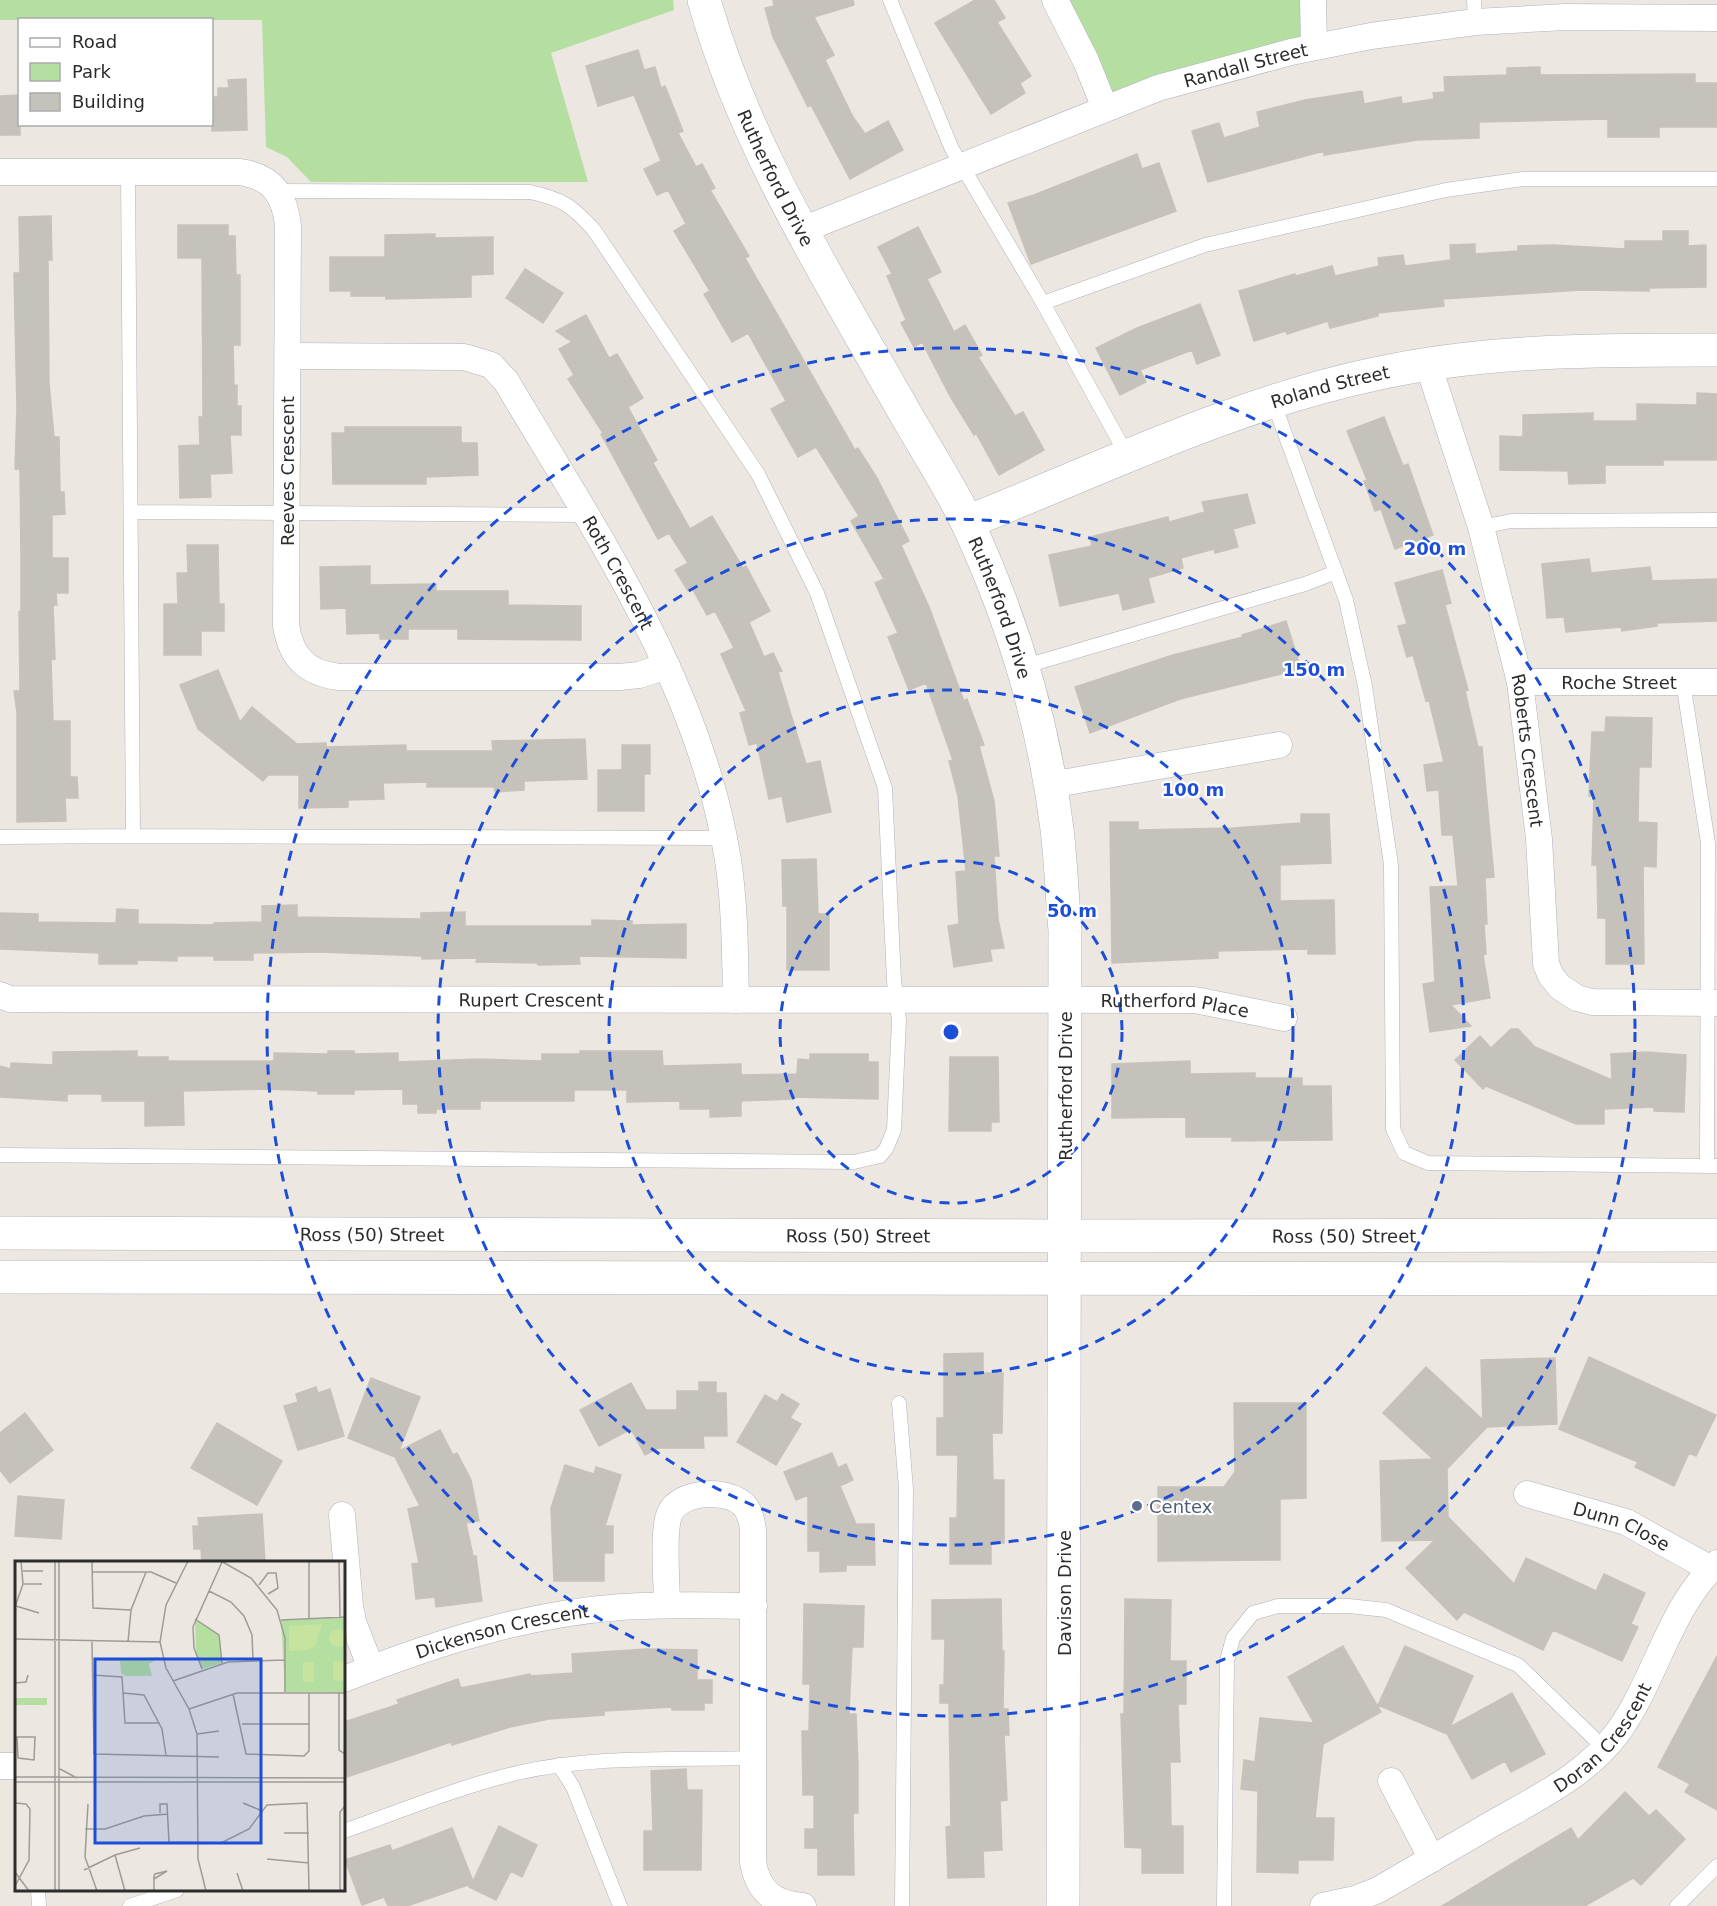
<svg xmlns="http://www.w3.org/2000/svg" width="1717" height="1906" viewBox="0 0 1717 1906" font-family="'DejaVu Sans',sans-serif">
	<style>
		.green { fill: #b5dea1 }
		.building { fill: #c5c1bb; stroke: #c8c3b9; stroke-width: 1.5 }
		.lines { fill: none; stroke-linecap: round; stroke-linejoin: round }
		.lane-casing { stroke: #b0b2bb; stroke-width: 15 }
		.street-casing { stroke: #b0b2bb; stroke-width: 27 }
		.secondary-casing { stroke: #b0b2bb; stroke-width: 34 }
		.lane { stroke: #fff; stroke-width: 14 }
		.street { stroke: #fff; stroke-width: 26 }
		.secondary { stroke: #fff; stroke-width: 33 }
		.ring { fill: none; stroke: #1d4ed8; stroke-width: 3; stroke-dasharray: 10 8 }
		.service-dot { fill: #5c6f8a; stroke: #fff; stroke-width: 2 }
		.labels { text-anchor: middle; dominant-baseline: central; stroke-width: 4.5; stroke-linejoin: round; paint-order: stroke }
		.street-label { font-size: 18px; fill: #2c2c2c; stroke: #fff }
		.service-label { font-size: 18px; fill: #4e5e75; stroke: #fff; text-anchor: start }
		.inset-road { fill: none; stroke: #9f9c98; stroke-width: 1.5 }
		.view { fill: #1d4ed8; fill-opacity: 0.15; stroke: #1d4ed8; stroke-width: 3 }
		.inset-edge { fill: none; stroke: #2c2c2c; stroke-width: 3 }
		.centre { fill: #1d4ed8; stroke: #fff; stroke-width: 3 }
		.ring-label { font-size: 18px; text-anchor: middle; font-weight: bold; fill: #1d4ed8; stroke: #fff; stroke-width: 4.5; stroke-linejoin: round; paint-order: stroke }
	</style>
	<rect width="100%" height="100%" fill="#ece7e0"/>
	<path class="green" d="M0,0H673L674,10L551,53L588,182H311L287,157L266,147L262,20H0Z
		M1055,0H1313L1314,47L1105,108Z"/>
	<path class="building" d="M773,0H853L854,5L814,17L834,55L825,60L853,117L865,134L888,121L903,150L850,179L811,105L808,107L773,37L765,8L774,6Z
		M975,0H994L1005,18L997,22L1031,76L1020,83L1025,93L991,114L935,23Z
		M638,50L644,70L655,67L661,88L665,86L683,131L678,133L696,167L702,164L715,188L710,190L749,256L745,258L855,450L858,448L877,478L909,541L901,545L929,607L964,701L967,699L984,745L979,746L994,801L999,856H994L998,919L1004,948L990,949L992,961L954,967L948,926L959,924L956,872L966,871L958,796L949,761L953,760L926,683L909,690L888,637L898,633L875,583L884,579L851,521L859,516L816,447L798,457L771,409L786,401L748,333L732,342L704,294L710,291L674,231L686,224L668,190L657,195L644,169L661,161L634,95L598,106L586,66Z
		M1540,67V75L1695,74V83H1717V127H1659V137H1608V119L1479,122V138L1417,140L1324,155V151L1208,182L1192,131L1219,123L1224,138L1260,127L1257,112L1305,100L1362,91L1364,104L1401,97L1402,104L1434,99L1433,93L1445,92L1444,77L1507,75V68Z
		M246,79L247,130L212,131V97H218V88H229L228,80Z
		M20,95V135H0V96Z
		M1137,154L1142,169L1159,163L1176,211L1031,264L1008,203L1034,195Z
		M51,216L52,260H48L49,383L54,437H59L60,492H64L65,514L52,515V558H68V593H56L57,605H53L55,659L51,660L53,721H70V777H77L78,798H65L66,821L17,822V712L14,691H20L19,612L21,611V559L20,469H15L17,409L14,273H20L19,217Z
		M178,225H228V236H235L236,275H240V345H233L234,386L237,385V406H241V435H230L232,473L210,474L211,497L180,498L179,446L200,445L199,417H203L202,258H178Z
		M918,227L941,272L927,279L954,332L965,325L982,355L978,357L1015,416L1023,412L1044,450L999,475L976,433L974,435L951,398L922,342L914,347L901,323L906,320L887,276L892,274L878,247Z
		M1663,231H1688V246L1706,245V287L1649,288V291L1581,290L1443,299L1444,306L1378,313V316L1330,328L1328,321L1287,334L1286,331L1254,341L1239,291L1295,274L1296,276L1332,266L1335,276L1379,266L1378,258L1403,255L1405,266L1451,260L1450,245L1475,244V254L1518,251V246L1553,245L1625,249V241H1663Z
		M435,234V238L493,237V274L471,275V297L386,299V296H351V291H330V257H385V235Z
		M525,269L563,293L543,323L506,298Z
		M1200,304L1220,355L1197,364L1192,350L1140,370L1146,382L1120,395L1096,348L1137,328Z
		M586,315L609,358L617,354L643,398L628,407L657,460L653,463L690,529L712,516L743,568L746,566L770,611L749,622L764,657L773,653L782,671L778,672L806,764L820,761L831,812L787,822L782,796L769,799L757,743L749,745L740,713L746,711L721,654L734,648L715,611L707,615L692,588L688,591L675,570L688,563L669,533L658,539L601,434L603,433L568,379L574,375L559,349L572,342L556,331Z
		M1697,393L1717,394V460H1663V465H1605V483L1569,484L1568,471L1500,470V436L1523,437V415L1593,413V421H1637V404L1697,405Z
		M1384,417L1403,466L1408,464L1433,535L1395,549L1381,509L1375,511L1364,481L1367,480L1347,431Z
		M345,427H461V443H477L478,475L426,477V484H333L332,433H345Z
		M1247,494L1255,523L1233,529L1238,547L1215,553L1214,549L1181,558L1183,568L1148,578L1154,602L1123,610L1119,593L1060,606L1049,555L1092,546L1090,537L1168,517L1169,522L1205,512L1202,502Z
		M187,545H218L219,604H224V631H201V655H164V604H178L177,573H188Z
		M1589,559L1591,573L1650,567L1652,581L1717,579V621L1657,623V626L1622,631L1621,627L1566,632L1564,617L1547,618L1542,564Z
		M370,566V585L436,584V591H508V605L581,606V640L458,639V629H408V639H380V633L347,634L346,608L321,609L320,567Z
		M1442,570L1451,603L1445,605L1468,690L1465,691L1478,747H1482L1494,877L1485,878L1487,924H1484L1486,954L1483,955L1490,998L1451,1005L1471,1026L1430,1032L1423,984L1435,982L1430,887L1458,886L1453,835H1442L1439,790L1427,791L1424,765L1444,762L1429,700L1426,701L1413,655L1407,657L1398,626L1407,624L1395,583Z
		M1286,621L1301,669L1180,699L1090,733L1075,687L1173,655L1243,637L1242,635Z
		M218,670L240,722L252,707L297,744L326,743V747L406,745V751H493L492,741L585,739L587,779L524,781V790L495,792L494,787H427V782L383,783L384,799L348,800V807L299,808V775H268L263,781L198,729L180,685Z
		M1606,717L1652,718L1651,767H1639L1638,822L1657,823L1656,867L1643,866L1644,964H1606V918H1598L1597,865H1592L1594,796H1589L1590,772L1592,732H1605Z
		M622,745H650V774H644V811H598V770H622Z
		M1301,814H1329L1331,863L1280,865V901L1334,900L1335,954H1308V949L1218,951V958L1112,963L1110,822H1138V830L1233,828L1301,823Z
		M816,859L818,914H829V970H787V906H783L782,860Z
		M297,905V917L421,919V913L465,912V926H592V920L632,921V925L686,924V958L579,956L580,964L538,965V963L476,962L477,958L422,959V956L321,952L253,953V960H214V956H177V961L137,960V964H99V953L0,949V913L38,914V922L116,923L117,909L138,910V924L214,925V923L262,922V906Z
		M1511,1029H1518L1535,1047L1612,1080L1611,1054L1646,1052L1686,1055L1684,1112L1654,1111V1107L1604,1109V1124H1576L1486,1086L1483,1089L1455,1060L1480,1036L1491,1048Z
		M137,1051V1057H168V1061H274V1053L328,1054V1051H354V1054L398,1053V1062L480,1059L542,1061V1054H580V1051H662L663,1066L741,1064V1075L797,1074L798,1059L810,1060V1054H868V1062H878V1099L791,1097V1099L741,1101V1116L710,1117V1109H680V1101L627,1102V1090H574V1101H480V1109H436V1113H418V1104H403V1089L354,1090V1094H318V1091L267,1089L183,1091L184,1125L145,1126V1101H102V1094H67V1101L0,1097V1066L11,1069V1063L53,1065V1052Z
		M950,1057H998L999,1122H991V1131H949Z
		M1190,1061V1074L1255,1073V1078H1302V1086H1331L1332,1140L1232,1141V1137H1186V1117L1112,1118V1064Z
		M983,1353V1373H1003L1002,1433H992L993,1480H1004V1543H991V1564H950V1518H957L958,1455H937V1418H944V1354Z
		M1589,1357L1716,1415L1696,1456L1689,1453L1674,1486L1635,1467L1638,1462L1559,1429Z
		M1555,1358L1557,1424L1487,1427L1447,1469L1448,1517L1514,1584L1526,1558L1596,1591L1604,1574L1645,1593L1631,1624L1638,1627L1622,1661L1553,1630L1543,1650L1464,1612L1457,1620L1406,1568L1435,1540L1382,1541L1380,1461L1433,1459L1383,1413L1426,1367L1483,1420L1481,1360Z
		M371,1378L420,1397L399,1451L440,1430L453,1455L457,1453L471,1480L479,1521L466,1523L473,1556H476L482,1601L436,1607L435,1597L416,1599L412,1564L419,1563L408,1509L420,1506L395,1457L348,1438Z
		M699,1382H716V1393H726L727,1436H703L704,1448H658L645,1455L631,1429L599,1446L580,1410L631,1383L646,1410H677V1391H699Z
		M316,1387L318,1393L330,1389L344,1436L298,1450L284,1406L298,1402L296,1394Z
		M782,1394L799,1404L790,1418L801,1424L776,1465L737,1442L765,1395L777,1402Z
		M1234,1403H1306V1498L1280,1499V1560L1158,1561V1487H1224L1235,1472Z
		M25,1413L53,1450L10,1483L0,1470V1433Z
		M217,1423L282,1461L257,1505L191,1468Z
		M832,1453L838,1468L846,1464L853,1480L840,1486L856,1524H874L875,1565H846V1571L820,1572V1551H808V1495L796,1500L784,1472Z
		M565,1465L594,1474L596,1467L621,1475L605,1526H613V1553H604V1581H554L551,1508Z
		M18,1496L64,1500L61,1539L15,1536Z
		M262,1514L265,1563H202L201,1549H194L193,1526H199L198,1518Z
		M1001,1599L1002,1651H1004L1003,1709H1008L1009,1735H1004L1007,1800L1000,1801L1002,1850L983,1851L984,1877L948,1878L946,1827L951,1826L949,1703H940V1685H944L945,1639H932V1600Z
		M1125,1599L1171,1600L1170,1661H1186V1704H1178L1180,1762H1170L1171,1826H1183V1873H1142V1848L1125,1847L1121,1714H1124Z
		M804,1604L864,1606L863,1647H852L849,1714H856L858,1766V1813H853L854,1875H818V1848H805V1829H814V1795H803L802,1731H809L810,1684H803Z
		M1343,1646L1381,1712L1323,1744L1315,1818H1334L1333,1860H1298V1873L1257,1872L1258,1791L1241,1789L1244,1760L1255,1762L1260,1718L1314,1723L1288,1677Z
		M1405,1646L1473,1676L1450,1727L1512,1693L1545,1754L1511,1772L1505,1761L1472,1779L1447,1734L1378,1705Z
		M646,1649L697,1650V1680H712V1703H704V1710H672V1707L604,1711V1715L549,1719L510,1727L452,1745L451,1742L344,1778V1722L399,1704L397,1700L458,1679L461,1688L530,1674V1676L573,1673L572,1654Z
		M1717,1656V1810L1685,1792L1690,1784L1658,1767Z
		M686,1769L687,1790H702L701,1870H644V1831H653L651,1771Z
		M1625,1792L1649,1816L1656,1810L1685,1839L1641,1885L1633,1878L1585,1906H1442L1571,1828L1578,1840Z
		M499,1826L537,1845L522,1877L511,1871L496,1900L469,1887L471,1884L407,1906H388L384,1897L362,1905L345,1860L390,1845L392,1851L452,1828L473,1881Z"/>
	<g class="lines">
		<g class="lane-casing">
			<path id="lane" d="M890,0L952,149L1043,303L1128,457
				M1474,0L1475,22
				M128,172L133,836L724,838
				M1043,303L1205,245L1446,190L1523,179H1717
				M1273,401L1346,600L1365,686L1391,865L1393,1129L1404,1153L1428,1163L1717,1166
				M132,512L585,515
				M1481,527L1511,521L1717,520
				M1022,667L1305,584L1336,572
				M1683,682L1708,843L1707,1166
				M0,837L133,836
				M0,1155L854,1162L880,1156L886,1149L894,1130L899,1020L894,981L885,788L817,593L758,474L594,230C572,206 563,199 530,192L278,191
				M899,1403L906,1489L902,1906
				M559,1765L573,1787L620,1906
				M344,1831C401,1811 458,1787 517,1773C594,1755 676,1760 754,1758
				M38,1890L39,1906
				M130,1906L177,1890
				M1224,1906L1227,1661L1233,1638L1253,1613L1278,1606H1349L1386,1610L1518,1665L1605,1749
				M1677,1906L1717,1866"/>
		</g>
		<g class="street-casing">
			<g id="street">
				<path d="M1055,0L1086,61L1105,108"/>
				<path d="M1313,0L1314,47"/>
				<path d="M0,172H239C272,176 285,195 288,226L286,625C291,658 307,673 339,677H620L639,675L667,666"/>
				<path id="s1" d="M802,230L1158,88L1291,52L1371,36L1475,22L1565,17L1717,18"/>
				<path id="s2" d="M288,356L464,357L491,365L506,381C595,531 700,684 728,860C735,906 735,954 736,1000"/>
				<path id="s3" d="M1428,364L1481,527L1520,682L1539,839L1546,964L1551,976L1560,987L1577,998L1592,1002L1717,1003"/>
				<path id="s4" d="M1520,682H1717"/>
				<path d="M1050,785L1279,745"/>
				<path id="s5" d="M0,995L10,999L1195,1000L1284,1018"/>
				<path id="s6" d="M1527,1494L1626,1522L1711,1569"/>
				<path d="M342,1515L350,1606L353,1622L371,1668"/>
				<path d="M667,1605C667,1585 662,1529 670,1513C680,1491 727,1488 744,1505C750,1512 752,1521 753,1530V1862C758,1891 773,1904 803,1906"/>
				<path id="s7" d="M344,1679C433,1644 525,1614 621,1607C666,1604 710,1605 754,1606"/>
				<path d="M0,1766H16"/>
				<path d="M1391,1781L1432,1859"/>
				<path id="s8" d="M1323,1906L1355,1899L1378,1890C1418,1867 1457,1844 1497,1821C1541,1796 1587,1774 1618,1732C1655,1681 1670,1606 1717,1563"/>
			</g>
		</g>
		<g class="secondary-casing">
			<g id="secondary">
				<path id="s9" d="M704,0C746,149 830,280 905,413C926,450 950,486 968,524C1012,619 1044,724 1057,829C1061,863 1062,896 1065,930L1063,1906"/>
				<path id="s10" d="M967,522C1101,469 1233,404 1375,374C1488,349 1602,350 1717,350"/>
				<path id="s11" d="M0,1233L1066,1236L1717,1235"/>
				<path d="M0,1277L1717,1279"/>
			</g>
		</g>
		<use href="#lane" class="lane"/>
		<use href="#street" class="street"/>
		<use href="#secondary" class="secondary"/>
	</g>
	<g class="ring">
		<circle cx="951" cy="1032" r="171"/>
		<circle cx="951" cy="1032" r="342"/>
		<circle cx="951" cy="1032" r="513"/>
		<circle cx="951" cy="1032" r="684"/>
	</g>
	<circle class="service-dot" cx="1137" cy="1506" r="6"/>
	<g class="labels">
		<g class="street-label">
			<text stroke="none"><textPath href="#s1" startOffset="474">Randall Street</textPath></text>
			<text stroke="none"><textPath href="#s9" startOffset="192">Rutherford Drive</textPath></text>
			<text stroke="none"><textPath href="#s10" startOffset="388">Roland Street</textPath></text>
			<text transform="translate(287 471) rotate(-90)">Reeves Crescent</text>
			<text stroke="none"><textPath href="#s2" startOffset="448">Roth Crescent</textPath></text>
			<text stroke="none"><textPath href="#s9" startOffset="678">Rutherford Drive</textPath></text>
			<text stroke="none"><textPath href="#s4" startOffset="99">Roche Street</textPath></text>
			<text stroke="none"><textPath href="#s3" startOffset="400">Roberts Crescent</textPath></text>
			<text stroke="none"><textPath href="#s5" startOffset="532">Rupert Crescent</textPath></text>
			<text stroke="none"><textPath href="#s5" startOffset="1176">Rutherford Place</textPath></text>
			<text transform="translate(1065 1086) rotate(-90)">Rutherford Drive</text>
			<text stroke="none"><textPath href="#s11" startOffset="372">Ross (50) Street</textPath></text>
			<text stroke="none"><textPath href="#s11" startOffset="1344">Ross (50) Street</textPath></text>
			<text stroke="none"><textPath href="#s11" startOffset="858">Ross (50) Street</textPath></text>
			<text stroke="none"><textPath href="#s6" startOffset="100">Dunn Close</textPath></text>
			<text transform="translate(1064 1593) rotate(-90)">Davison Drive</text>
			<text stroke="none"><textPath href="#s7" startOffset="166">Dickenson Crescent</textPath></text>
			<text stroke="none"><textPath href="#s8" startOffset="332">Doran Crescent</textPath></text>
		</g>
		<g class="service-label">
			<text x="1149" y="1506">Centex</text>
		</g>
	</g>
	<g transform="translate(15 1561)">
		<rect width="330" height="330" fill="#ece7e0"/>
		<path d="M330,56V132L270,131L266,59ZM180,58L204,74L207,102L187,108L181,94ZM145,96L134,103L137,115H110L106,112L105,100H79ZM0,137H32V144H0Z" fill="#b5dea1"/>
		<path d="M307,63L300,85L293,89L274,90V65ZM314 77a9 9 0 1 1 18 0a9 9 0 1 1-18 0ZM318,100L330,101V120L318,119ZM288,101H299V121H288Z" fill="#c6e49e"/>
		<path class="inset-road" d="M40,0V330M77,0L78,47L116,49M173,0L151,44L145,81L151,107L174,148L182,173L183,298L191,330M206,0L236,17L262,49L270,77V131M324,0L325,57M8,10H28M77,11H136L161,22M8,23H27M244,24L253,12H261L263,27L253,33M194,30L216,41L229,55L237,74L238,99M1,45L24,52M0,46L8,23L6,0M180,58L204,74L207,102M294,58V0M266,59L330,56M0,78L145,81M77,81L79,193L204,196M113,81L116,49L131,11M187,108L179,87L178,66L207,1M77,114L107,116L110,162H145M158,120L213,101L270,99M0,122L11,121L13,114M108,132L129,134L147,168L151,194M324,132V189L330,193M218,133L231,193L289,195L294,190V132M174,148L222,132H330M227,163H294M182,173L204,170M0,177L2,176H20L19,199L3,197L2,176M45,208L62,217M0,216H44M44,216L330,217M0,221H44M44,221H330M0,242L11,243L15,248L14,299L0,325M228,242L245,249M73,243L70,296L82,330M145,252V243H152L154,281L206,282L234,268L252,244L292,242L294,330M70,268H90L129,255L153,253M269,272H294M100,294L110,330M252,298L294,302M69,309L100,294L125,287M0,311L14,330M222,312L228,330M44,330V0M139,330V315L140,313L152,310L139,318M325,330V251L330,245"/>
		<path class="view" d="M80,98H246V282H80Z"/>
		<rect width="330" height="330" class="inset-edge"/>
	</g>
	<circle cx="951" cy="1032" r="9" class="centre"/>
	<g class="ring-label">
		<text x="1435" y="555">200 m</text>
		<text x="1314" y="676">150 m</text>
		<text x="1193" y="796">100 m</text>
		<text x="1072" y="917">50 m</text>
	</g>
	<rect x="18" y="18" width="195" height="108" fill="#ffffff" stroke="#ababab" stroke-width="1.5"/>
	<rect x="30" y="38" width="30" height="9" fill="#ffffff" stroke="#ababab" stroke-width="1.5"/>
	<text x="72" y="48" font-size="18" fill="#2c2c2c">Road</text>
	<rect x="30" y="63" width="30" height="18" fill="#b5dea1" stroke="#ababab" stroke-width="1.5"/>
	<text x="72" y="78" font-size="18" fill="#2c2c2c">Park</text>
	<rect x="30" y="93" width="30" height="18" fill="#c5c1bb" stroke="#ababab" stroke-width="1.5"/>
	<text x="72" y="108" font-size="18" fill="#2c2c2c">Building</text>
</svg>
